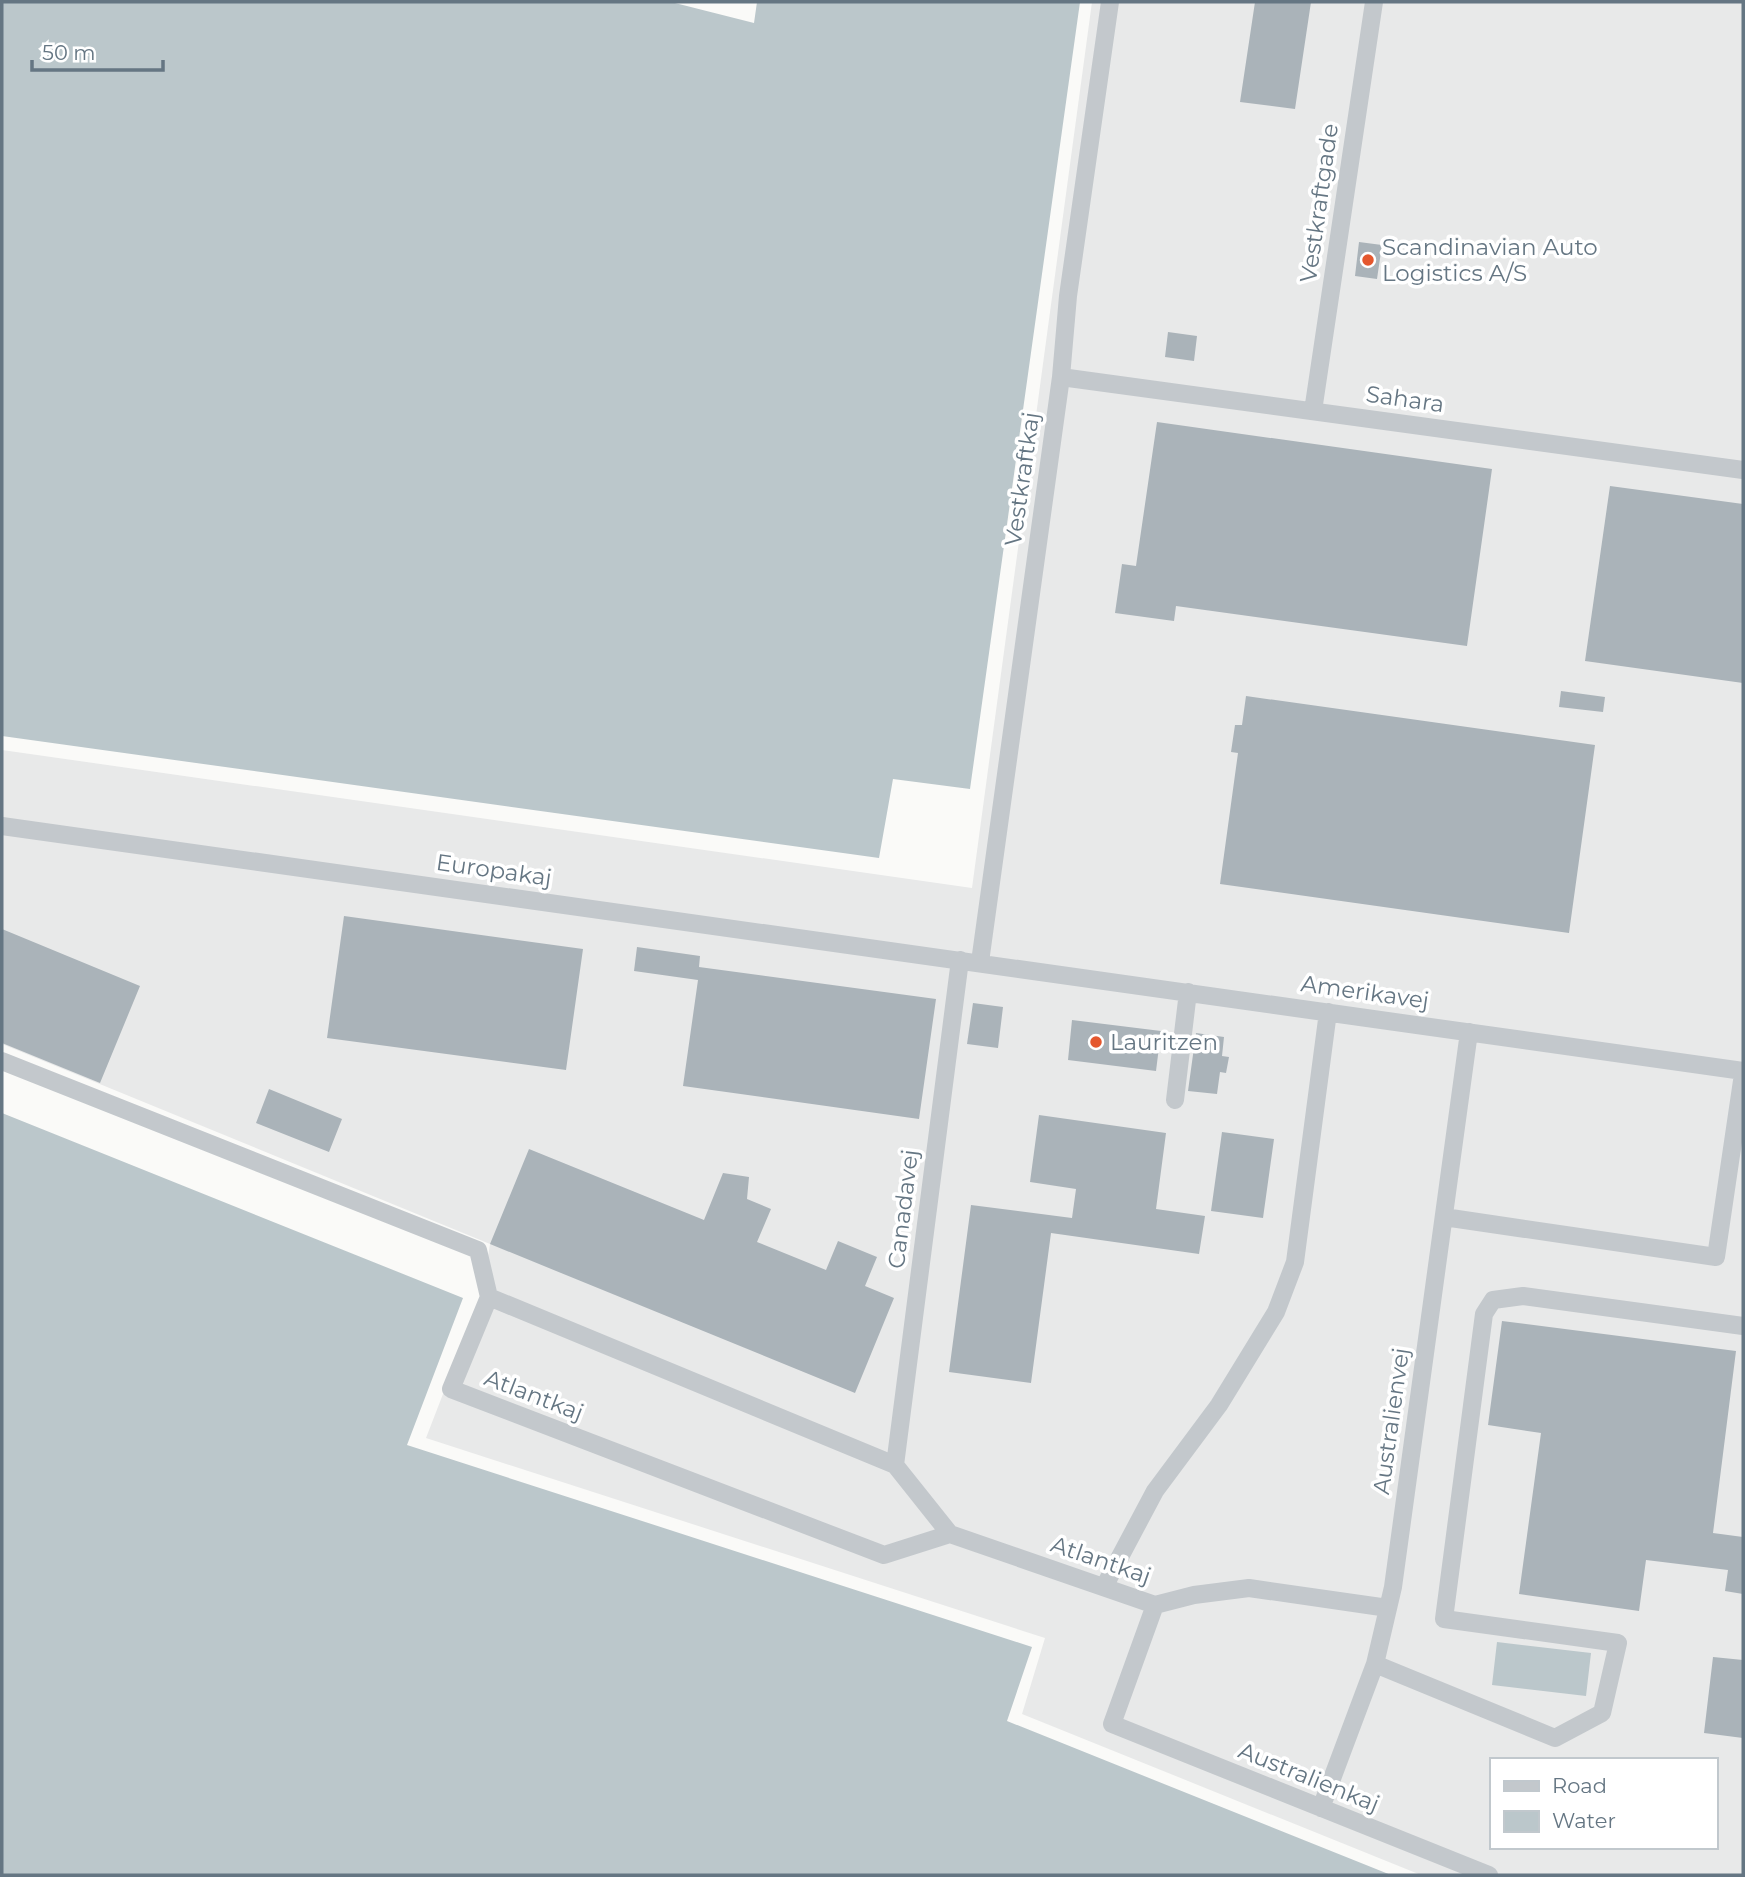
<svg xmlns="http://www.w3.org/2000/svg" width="1745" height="1877" viewBox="0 0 1745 1877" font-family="Montserrat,sans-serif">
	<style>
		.built { fill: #e8e9e9; fill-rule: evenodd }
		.water { fill: #bbc7cb }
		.building { fill: #aab3b9 }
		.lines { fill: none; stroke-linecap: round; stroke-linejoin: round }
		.minor { stroke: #c3c8cc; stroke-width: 18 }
		.poi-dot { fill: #e4572e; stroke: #fff; stroke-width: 2.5 }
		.labels { text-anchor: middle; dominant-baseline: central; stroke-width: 7; stroke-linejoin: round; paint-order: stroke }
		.street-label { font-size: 23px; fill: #657683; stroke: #fff }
		.poi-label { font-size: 23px; fill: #657683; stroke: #fff; text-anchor: start }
	</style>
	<rect width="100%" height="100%" fill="#fafaf8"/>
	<path class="built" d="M1092,2H1743V1875H1421L1022,1714L1045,1638L426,1438L482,1293L490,1244L2,1044V750L972,888ZM1491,1760H1715V1847H1491Z"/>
	<path class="water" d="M2,2H671L754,23L757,2H1080L970,789L893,779L879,858L2,736Z
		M2,1113L463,1298L407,1445L1032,1647L1007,1721L1391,1875H2Z
		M1497,1642L1591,1653L1586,1696L1492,1685Z"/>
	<path class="building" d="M1255,2H1311L1295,109L1240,102Z
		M1359,242L1382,245L1377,279L1355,276Z
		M1168,332L1197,336L1194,361L1165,357Z
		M1157,422L1492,469L1467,646L1176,606L1174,621L1115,613L1122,564L1136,566Z
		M1610,486L1743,504V683L1585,661Z
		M1561,691L1605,697L1603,712L1559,707Z
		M1246,696L1595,745L1569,933L1220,884L1238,753L1231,752L1235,725H1242Z
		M344,916L583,949L566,1070L327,1038Z
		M2,929L140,986L100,1083L2,1043Z
		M637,947L700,956L699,967L936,999L919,1119L683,1086L698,980L634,971Z
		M973,1003L1003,1007L998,1048L967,1044Z
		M1072,1020L1161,1031L1156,1071L1068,1060Z
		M1196,1033L1224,1037L1222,1056L1229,1057L1226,1073L1220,1072L1217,1094L1188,1091Z
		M269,1089L342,1119L329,1152L256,1123Z
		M1039,1115L1166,1133L1156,1209L1205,1216L1199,1254L1051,1233L1031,1383L949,1372L971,1205L1072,1218L1076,1189L1030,1182Z
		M1222,1132L1274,1139L1263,1218L1211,1211Z
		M529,1149L704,1220L723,1173L749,1177L747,1199L771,1209L757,1242L826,1270L838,1241L877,1257L865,1286L894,1298L855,1393L490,1244Z
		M1502,1321L1736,1351L1713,1533L1743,1537V1594L1725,1591L1728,1570L1646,1560L1639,1611L1519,1594L1541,1433L1488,1425Z
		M1713,1657L1743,1660V1738L1704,1733Z"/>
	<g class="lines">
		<path class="minor" d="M1061,377L1743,470
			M1313,411L1374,2
			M2,826L1743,1071
			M980,962L1061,377L1068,296L1110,2
			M2,1061L478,1250L489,1297
			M1175,1100L1188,992
			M1444,1217L1716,1257L1743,1074
			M895,1465L960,960
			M950,1534L895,1465L489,1297L451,1389L884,1555L950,1534L1155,1605L1112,1724L1489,1875
			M1104,1587L1155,1491L1219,1405L1276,1312L1295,1262L1328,1012
			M1155,1605L1194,1595L1249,1588L1388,1608
			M1375,1664L1555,1738L1602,1713L1618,1643L1444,1619L1484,1314L1493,1300L1523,1296L1743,1326
			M1321,1808L1375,1664L1393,1587L1469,1032"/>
	</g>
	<g class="poi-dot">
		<circle cx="1368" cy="260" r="7"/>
		<circle cx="1096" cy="1042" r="7"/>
	</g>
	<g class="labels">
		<g class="street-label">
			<text transform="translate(1319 203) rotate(-82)">Vestkraftgade</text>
			<text transform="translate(1405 399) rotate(8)">Sahara</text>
			<text transform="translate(1022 479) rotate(-82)">Vestkraftkaj</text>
			<text transform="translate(494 870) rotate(8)">Europakaj</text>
			<text transform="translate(1365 992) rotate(8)">Amerikavej</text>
			<text transform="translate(903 1209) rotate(-83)">Canadavej</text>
			<text transform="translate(534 1395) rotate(21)">Atlantkaj</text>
			<text transform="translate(1391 1421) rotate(-82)">Australienvej</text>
			<text transform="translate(1101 1560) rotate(19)">Atlantkaj</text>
			<text transform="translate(1309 1777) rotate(22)">Australienkaj</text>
		</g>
		<g class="poi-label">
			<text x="1382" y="247">Scandinavian Auto<tspan x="1382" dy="26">Logistics A/S</tspan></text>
			<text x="1110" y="1042">Lauritzen</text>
		</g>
	</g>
	<rect width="1745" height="1877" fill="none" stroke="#657683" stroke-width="7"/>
	<rect x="1490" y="1758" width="228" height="91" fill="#ffffff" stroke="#c1c8cd" stroke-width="2"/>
	<rect x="1504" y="1781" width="35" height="10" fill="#c3c8cc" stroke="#c1c8cd" stroke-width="2"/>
	<text x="1552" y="1793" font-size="21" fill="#657683">Road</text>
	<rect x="1504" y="1811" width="35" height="21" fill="#bbc7cb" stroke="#c1c8cd" stroke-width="2"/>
	<text x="1552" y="1828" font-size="21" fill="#657683">Water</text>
	<path d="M32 60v10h131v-10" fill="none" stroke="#657683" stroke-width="3.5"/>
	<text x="42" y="60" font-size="21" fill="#657683" stroke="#ffffff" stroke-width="5" paint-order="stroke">50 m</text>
</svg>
